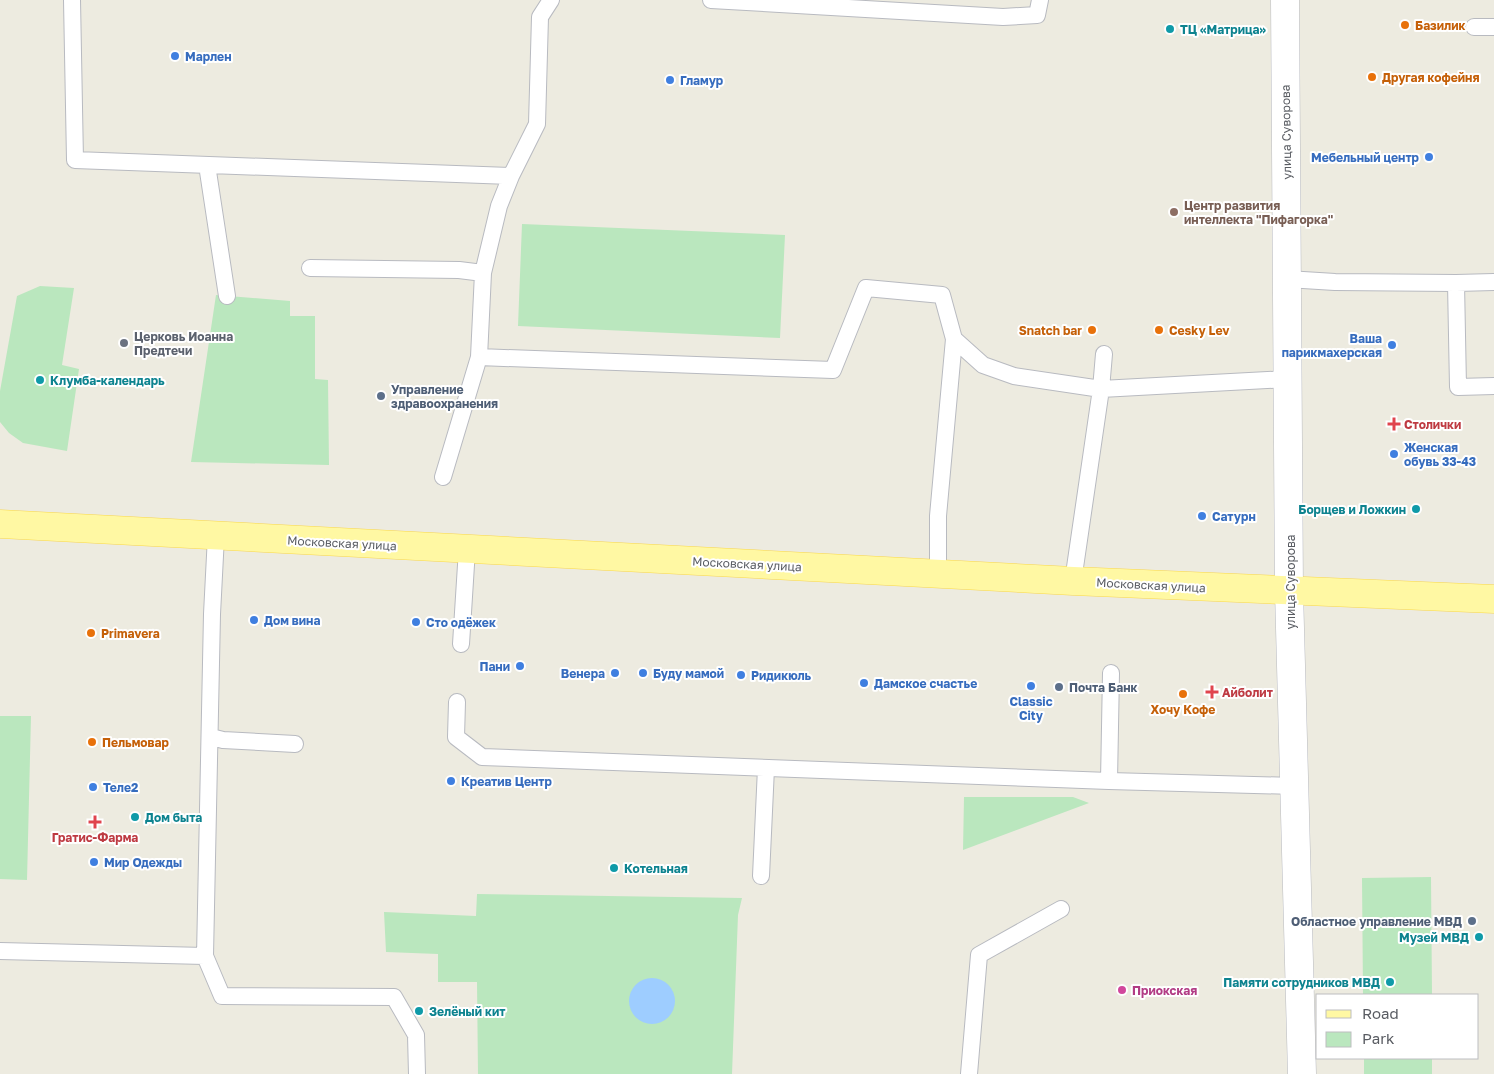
<svg xmlns="http://www.w3.org/2000/svg" width="1494" height="1074" viewBox="0 0 1494 1074" font-family="'Golos Text',sans-serif">
	<style>
		.green { fill: #bae7be }
		.water { fill: #9ecdff }
		.lines { fill: none; stroke-linecap: round; stroke-linejoin: round }
		.service-casing { stroke: #b8bac0; stroke-width: 18 }
		.tertiary-casing { stroke: #b8bac0; stroke-width: 29 }
		.primary-casing { stroke: #f9d74d; stroke-width: 29 }
		.service { stroke: #fff; stroke-width: 16 }
		.tertiary { stroke: #fff; stroke-width: 28 }
		.primary { stroke: #fff8a3; stroke-width: 28 }
		.food-dot { fill: #e8710a; stroke: #fff; stroke-width: 2 }
		.culture-dot { fill: #0f9aa8; stroke: #fff; stroke-width: 2 }
		.shop-dot { fill: #3f7fe0; stroke: #fff; stroke-width: 2 }
		.education-dot { fill: #8d6e63; stroke: #fff; stroke-width: 2 }
		.worship-dot { fill: #6b7280; stroke: #fff; stroke-width: 2 }
		.service-dot { fill: #5c6f8a; stroke: #fff; stroke-width: 2 }
		.health-dot { fill: #e0444e; stroke: #fff; stroke-width: 2 }
		.hotel-dot { fill: #d1479c; stroke: #fff; stroke-width: 2 }
		.labels { text-anchor: middle; dominant-baseline: central; stroke-width: 4; stroke-linejoin: round; paint-order: stroke }
		.food-label { font-size: 12px; font-weight: bold; fill: #c56008; stroke: #fff; text-anchor: start }
		.culture-label { font-size: 12px; font-weight: bold; fill: #0d838f; stroke: #fff; text-anchor: start }
		.shop-label { font-size: 12px; font-weight: bold; fill: #366cbe; stroke: #fff; text-anchor: start }
		.street-label { font-size: 12px; fill: #595c62; stroke: #fff }
		.education-label { font-size: 12px; font-weight: bold; fill: #785e54; stroke: #fff; text-anchor: start }
		.worship-label { font-size: 12px; font-weight: bold; fill: #5b616d; stroke: #fff; text-anchor: start }
		.service-label { font-size: 12px; font-weight: bold; fill: #4e5e75; stroke: #fff; text-anchor: start }
		.health-label { font-size: 12px; font-weight: bold; fill: #be3a42; stroke: #fff; text-anchor: start }
		.hotel-label { font-size: 12px; font-weight: bold; fill: #b23c85; stroke: #fff; text-anchor: start }
	</style>
	<rect width="100%" height="100%" fill="#edebe0"/>
	<path class="green" d="M522,224L785,235L780,338L518,326Z
		M40,286L74,288L62,365L79,369L67,451L23,443L9,433L0,422V391L17,296Z
		M216,295L290,301V316H315V379L328,380L329,465L191,462Z
		M0,716H31L27,880L0,879Z
		M964,797H1073L1089,803L963,850Z
		M1431,877L1432,995H1363L1362,878Z
		M477,894L742,898L738,915L732,1074H478L477,982H438V954L386,952L384,912L476,916Z
		M1364,1058H1432V1074H1364Z"/>
	<path class="water" d="M629 1001a23 23 0 1 1 46 0a23 23 0 1 1-46 0Z"/>
	<g class="lines">
		<g class="service-casing">
			<path id="service" d="M72,0L75,160L511,176L537,124L540,17L551,0
				M711,0L1003,17L1037,15L1040,0
				M1474,27H1494
				M207,165L227,296
				M511,176L499,206L483,273L479,357L833,370L866,288L942,295L954,339L983,365L1014,376L1101,389L1288,379
				M310,268L459,270L483,273
				M1287,279L1335,282L1456,283L1458,387L1494,386
				M1456,283L1494,282
				M443,477L479,357
				M216,536L212,614L205,956L222,996L394,997L416,1035L417,1074
				M938,575V516L954,339
				M1073,581L1101,389L1104,354
				M461,644L467,549
				M457,702L456,737L482,757L1109,781L1294,786
				M211,737L223,740L295,744
				M1109,781L1111,673
				M761,876L766,768
				M0,951L205,956
				M969,1074L979,955L1061,909"/>
		</g>
		<g class="tertiary-casing">
			<path id="tertiary" d="M1285,0L1289,591L1302,1074"/>
		</g>
		<g class="primary-casing">
			<path id="primary" d="M0,524L1073,581L1494,599"/>
		</g>
		<use href="#service" class="service"/>
		<use href="#tertiary" class="tertiary"/>
		<use href="#primary" class="primary"/>
	</g>
	<g class="food-dot">
		<circle cx="1405" cy="25" r="5"/>
		<circle cx="1372" cy="77" r="5"/>
		<circle cx="1092" cy="330" r="5"/>
		<circle cx="1159" cy="330" r="5"/>
		<circle cx="91" cy="633" r="5"/>
		<circle cx="1183" cy="694" r="5"/>
		<circle cx="92" cy="742" r="5"/>
	</g>
	<g class="culture-dot">
		<circle cx="1170" cy="29" r="5"/>
		<circle cx="40" cy="380" r="5"/>
		<circle cx="1416" cy="509" r="5"/>
		<circle cx="135" cy="817" r="5"/>
		<circle cx="614" cy="868" r="5"/>
		<circle cx="1479" cy="937" r="5"/>
		<circle cx="1390" cy="982" r="5"/>
		<circle cx="419" cy="1011" r="5"/>
	</g>
	<g class="shop-dot">
		<circle cx="175" cy="56" r="5"/>
		<circle cx="670" cy="80" r="5"/>
		<circle cx="1429" cy="157" r="5"/>
		<circle cx="1392" cy="345" r="5"/>
		<circle cx="1394" cy="454" r="5"/>
		<circle cx="1202" cy="516" r="5"/>
		<circle cx="254" cy="620" r="5"/>
		<circle cx="416" cy="622" r="5"/>
		<circle cx="520" cy="666" r="5"/>
		<circle cx="615" cy="673" r="5"/>
		<circle cx="643" cy="673" r="5"/>
		<circle cx="741" cy="675" r="5"/>
		<circle cx="864" cy="683" r="5"/>
		<circle cx="1031" cy="686" r="5"/>
		<circle cx="451" cy="781" r="5"/>
		<circle cx="93" cy="787" r="5"/>
		<circle cx="94" cy="862" r="5"/>
	</g>
	<circle class="education-dot" cx="1174" cy="212" r="5"/>
	<circle class="worship-dot" cx="124" cy="343" r="5"/>
	<g class="service-dot">
		<circle cx="381" cy="396" r="5"/>
		<circle cx="1059" cy="687" r="5"/>
		<circle cx="1472" cy="921" r="5"/>
	</g>
	<g class="health-dot">
		<path d="M1391.5 416.5h5v5h5v5h-5v5h-5v-5h-5v-5h5z"/>
		<path d="M1209.5 684.5h5v5h5v5h-5v5h-5v-5h-5v-5h5z"/>
		<path d="M92.5 814.5h5v5h5v5h-5v5h-5v-5h-5v-5h5z"/>
	</g>
	<circle class="hotel-dot" cx="1122" cy="990" r="5"/>
	<g class="labels">
		<g class="food-label">
			<text x="1415" y="25">Базилик</text>
			<text x="1382" y="77">Другая кофейня</text>
			<text x="1082" y="330" text-anchor="end">Snatch bar</text>
			<text x="1169" y="330">Cesky Lev</text>
			<text x="101" y="633">Primavera</text>
			<text x="1183" y="709" text-anchor="middle">Хочу Кофе</text>
			<text x="102" y="742">Пельмовар</text>
		</g>
		<g class="culture-label">
			<text x="1180" y="29">ТЦ «Матрица»</text>
			<text x="50" y="380">Клумба-календарь</text>
			<text x="1406" y="509" text-anchor="end">Борщев и Ложкин</text>
			<text x="145" y="817">Дом быта</text>
			<text x="624" y="868">Котельная</text>
			<text x="1469" y="937" text-anchor="end">Музей МВД</text>
			<text x="1380" y="982" text-anchor="end">Памяти сотрудников МВД</text>
			<text x="429" y="1011">Зелёный кит</text>
		</g>
		<g class="shop-label">
			<text x="185" y="56">Марлен</text>
			<text x="680" y="80">Гламур</text>
			<text x="1419" y="157" text-anchor="end">Мебельный центр</text>
			<text x="1382" y="338" text-anchor="end">Ваша<tspan x="1382" dy="14">парикмахерская</tspan></text>
			<text x="1404" y="447">Женская<tspan x="1404" dy="14">обувь 33-43</tspan></text>
			<text x="1212" y="516">Сатурн</text>
			<text x="264" y="620">Дом вина</text>
			<text x="426" y="622">Сто одёжек</text>
			<text x="510" y="666" text-anchor="end">Пани</text>
			<text x="605" y="673" text-anchor="end">Венера</text>
			<text x="653" y="673">Буду мамой</text>
			<text x="751" y="675">Ридикюль</text>
			<text x="874" y="683">Дамское счастье</text>
			<text x="1031" y="701" text-anchor="middle">Classic<tspan x="1031" dy="14">City</tspan></text>
			<text x="461" y="781">Креатив Центр</text>
			<text x="103" y="787">Теле2</text>
			<text x="104" y="862">Мир Одежды</text>
		</g>
		<g class="street-label">
			<text transform="translate(1286 132) rotate(-91)">улица Суворова</text>
			<text transform="translate(342 543) rotate(3)">Московская улица</text>
			<text transform="translate(747 564) rotate(3)">Московская улица</text>
			<text transform="translate(1290 582) rotate(-90)">улица Суворова</text>
			<text transform="translate(1151 585) rotate(3)">Московская улица</text>
		</g>
		<g class="education-label">
			<text x="1184" y="205">Центр развития<tspan x="1184" dy="14">интеллекта "Пифагорка"</tspan></text>
		</g>
		<g class="worship-label">
			<text x="134" y="336">Церковь Иоанна<tspan x="134" dy="14">Предтечи</tspan></text>
		</g>
		<g class="service-label">
			<text x="391" y="389">Управление<tspan x="391" dy="14">здравоохранения</tspan></text>
			<text x="1069" y="687">Почта Банк</text>
			<text x="1462" y="921" text-anchor="end">Областное управление МВД</text>
		</g>
		<g class="health-label">
			<text x="1404" y="424">Столички</text>
			<text x="1222" y="692">Айболит</text>
			<text x="95" y="837" text-anchor="middle">Гратис-Фарма</text>
		</g>
		<g class="hotel-label">
			<text x="1132" y="990">Приокская</text>
		</g>
	</g>
	<rect x="1316" y="994" width="162" height="65" fill="#ffffff" stroke="#bdbec0"/>
	<rect x="1326" y="1010" width="25" height="8" fill="#fff8a3" stroke="#bdbec0"/>
	<text x="1362" y="1019" font-size="15" fill="#595c62">Road</text>
	<rect x="1326" y="1032" width="25" height="15" fill="#bae7be" stroke="#bdbec0"/>
	<text x="1362" y="1044" font-size="15" fill="#595c62">Park</text>
</svg>
